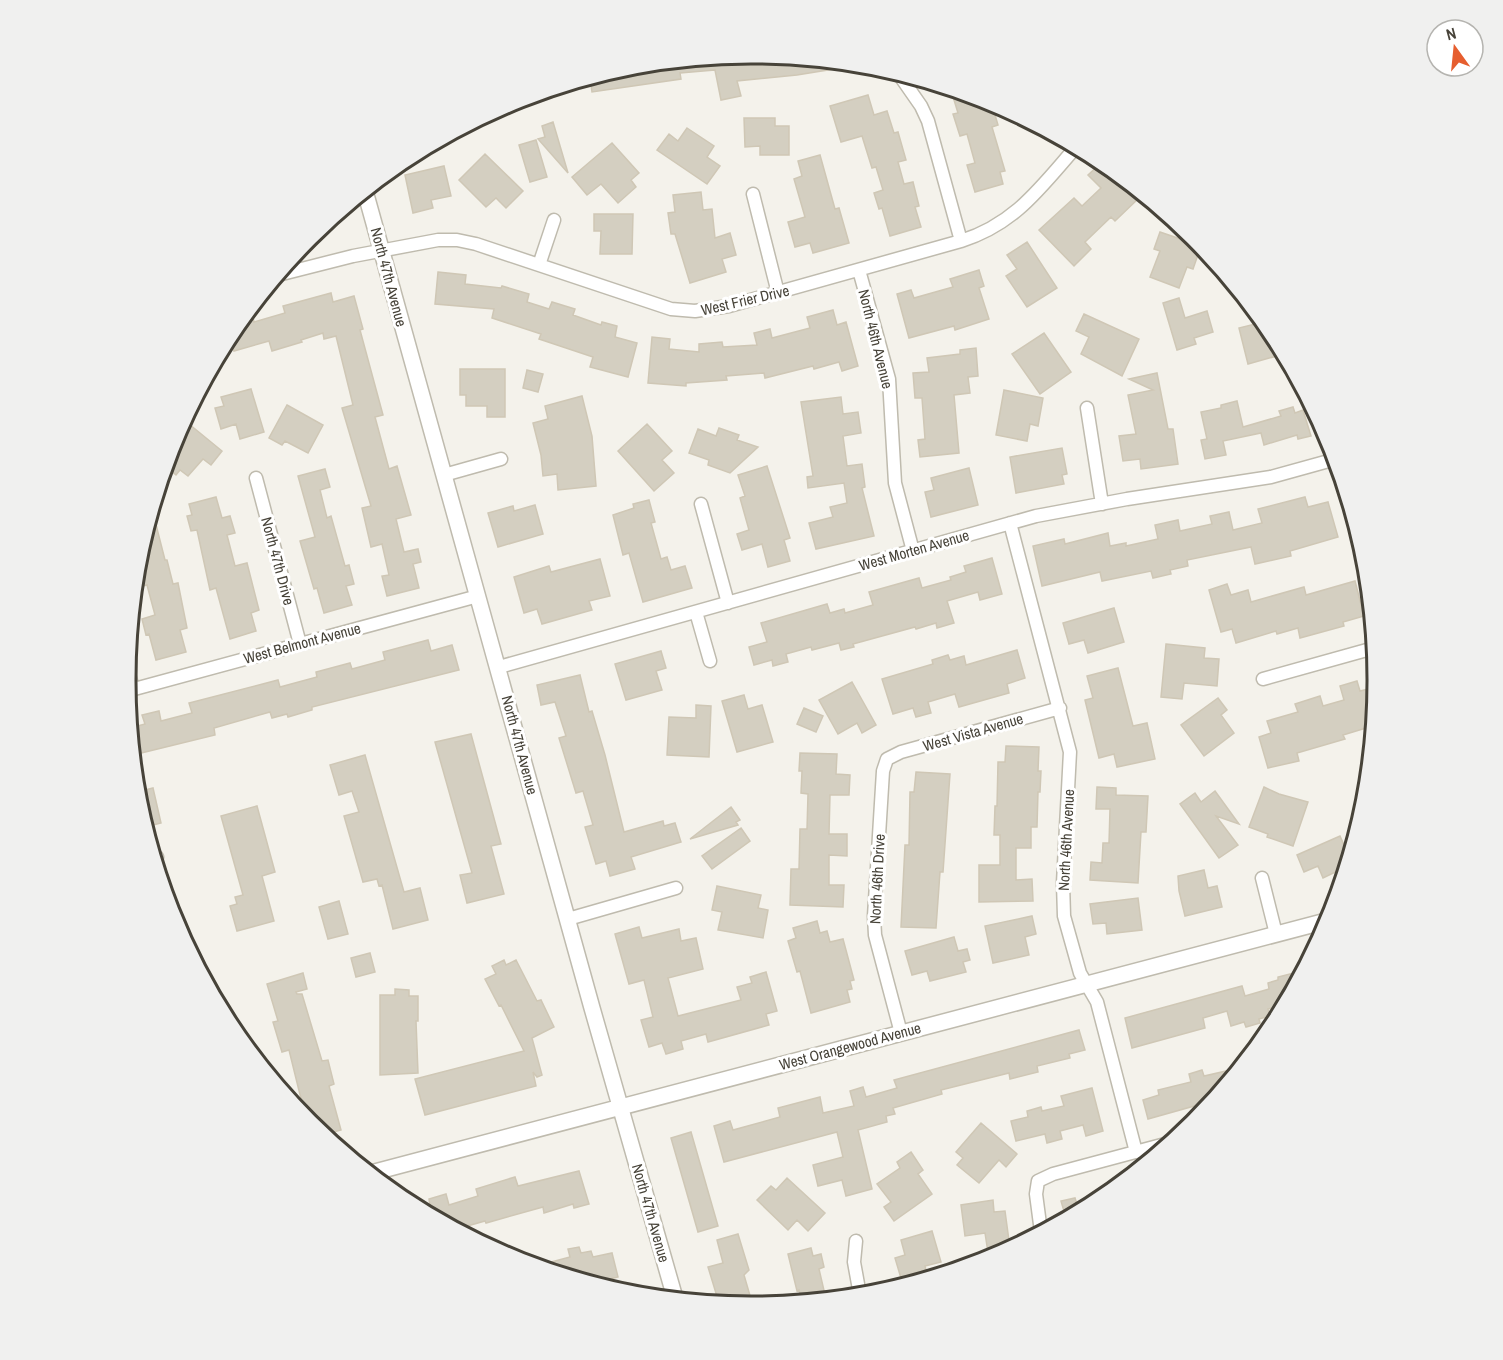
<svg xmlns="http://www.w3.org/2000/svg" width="1503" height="1360" viewBox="0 0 1503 1360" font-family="'Archivo Narrow',sans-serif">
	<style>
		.building { fill: #d4cfc1; stroke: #cfc7b5; stroke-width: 1.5 }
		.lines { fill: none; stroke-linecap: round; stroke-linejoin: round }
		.minor-casing { stroke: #bfbbae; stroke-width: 15 }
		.tertiary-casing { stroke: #bfbbae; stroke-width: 18 }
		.minor { stroke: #fff; stroke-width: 12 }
		.tertiary { stroke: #fff; stroke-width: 15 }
		.labels { text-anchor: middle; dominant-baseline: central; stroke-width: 6; stroke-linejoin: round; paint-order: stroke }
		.street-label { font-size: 15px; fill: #474339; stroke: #fff }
		.rim { fill: none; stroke: #474339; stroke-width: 3 }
	</style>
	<rect width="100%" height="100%" fill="#f4f2eb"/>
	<path class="building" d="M752,54L846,63V67L797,75L737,81L741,96L721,100L715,70L680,73L681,79L592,92L590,78L630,66Z
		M951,90L986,100L989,110L993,108L998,125L992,127L1005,171L1000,172L1003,184L975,192L967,165L975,163L967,134L960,136L953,114L958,113Z
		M868,95L874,115L887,111L894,133L898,132L906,160L898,162L904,184L913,182L919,206L915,207L921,227L890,236L882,208L879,209L874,193L883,190L876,167L872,168L862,136L841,142L830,106Z
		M744,118H775V126H789V155H760V146L745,147Z
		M553,122L568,173L538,139L545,137L542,126Z
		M687,128L714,146L707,157L720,166L707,184L657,150L669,134L678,141Z
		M536,140L547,177L530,182L519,145Z
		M612,143L639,173L631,180L636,187L618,203L601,184L587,195L572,177Z
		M485,154L523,191L506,208L496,198L486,207L459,180Z
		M820,155L835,209L839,208L849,243L813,253L810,243L795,247L788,222L805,217L794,179L802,176L798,161Z
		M1102,162L1141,196L1115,221L1111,217L1085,242L1091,249L1074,266L1039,230L1074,198L1082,206L1101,188L1088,175Z
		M444,166L451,196L431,200L433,208L413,213L405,175Z
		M701,192L703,210L712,209L715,238L730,233L736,255L722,259L726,272L690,283L675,234H671L668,213L675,212L673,195Z
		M594,214H633L632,254H600L601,231H594Z
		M1160,232L1201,246L1193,269L1187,267L1179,288L1150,277L1160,251L1154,249Z
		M1027,242L1057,288L1027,307L1006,276L1017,269L1007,255Z
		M979,270L984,286L979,288L989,319L955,330L954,326L909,338L897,294L911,290L914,298L953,287L950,279Z
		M438,272L466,275L465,284L501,288L502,286L529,294L527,302L549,309L552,302L575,309L573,315L601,325L602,322L617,326L615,337L637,343L628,377L590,367L593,357L539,339L541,334L492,318L494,309L435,304Z
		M331,293L333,302L354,296L363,329L360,330L383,415L375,417L389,469L397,466L411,515L396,519L404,552L418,549L421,562L413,564L419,588L387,596L382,576L389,575L382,544L371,547L362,508L371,506L342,408L353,405L336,336L324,339L323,333L301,340L302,342L272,351L269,341L234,351L232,344L223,347L231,332L245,315L252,313L254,322L285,313L283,306Z
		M1179,298L1185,318L1207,311L1213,332L1194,338L1196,344L1177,350L1163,303Z
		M833,310L837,325L846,322L858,366L842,371L839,362L814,369L813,366L765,378L764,373L726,376L727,380L686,383V386L648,383L652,337L670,339L669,349L699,352V344L722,342L723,347L757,345L754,333L770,329L772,338L810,328L807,317Z
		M1084,314L1139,339L1122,376L1081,354L1089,337L1076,331Z
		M1263,322L1272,333L1284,354L1248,364L1239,328Z
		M1044,333L1071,372L1040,394L1012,354Z
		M976,348L978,376L968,377L970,393L954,395L959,453L920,457L918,440L925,439L922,398H915L913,373L929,372L927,358L960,354V350Z
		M460,369H505V417H487V406H466V395H460Z
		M527,370L543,374L538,392L523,388Z
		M1157,373L1168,429H1173L1178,464L1141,469L1140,459L1123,461L1119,436L1136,434L1128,395L1153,390L1129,379Z
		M251,389L264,432L240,439L236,424L221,429L215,408L224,406L221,397Z
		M1004,390L1043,398L1038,426L1030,424L1027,441L996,435Z
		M582,396L592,436L596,486L558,490L557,474L543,476L541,455L533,423L548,419L545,406Z
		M841,397L843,414L858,412L861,433L843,436L847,466L862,464L865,487L862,488L874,536L816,549L809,523L833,517L830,507L847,503L844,483L808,488L807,477L813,476L801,402Z
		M1237,401L1243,427L1281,416L1279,411L1293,407L1295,413L1303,410L1311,436L1298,439L1297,435L1264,445L1261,433L1223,441L1226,455L1205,459L1201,440L1207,439L1201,412L1221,408V405Z
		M287,405L323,425L308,453L285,441L282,445L269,438Z
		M189,424L222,451L211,465L203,459L188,476L180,470L176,475L165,466L180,447L174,442Z
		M647,424L672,451L662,460L674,473L654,491L618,451Z
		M719,428L739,435L737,440L758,447L730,473L708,465L709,460L689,453L698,429L716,436Z
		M1062,448L1067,474L1062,475L1064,484L1016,493L1010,457Z
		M767,466L790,538L784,540L790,561L768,567L762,544L742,550L737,534L749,530L740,498L745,496L738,475Z
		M969,468L978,505L931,517L925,492L934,490L931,478Z
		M325,469L330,487L320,490L327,518L331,516L345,566L349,565L354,584L346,586L352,605L324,613L317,588L314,589L300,541L315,537L298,476Z
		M216,497L222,518L230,516L235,533L227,535L235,566L247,563L259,610L251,613L256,631L230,639L216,588L210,590L197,530L191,531L187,516L192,515L189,504Z
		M1305,497L1308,507L1328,502L1338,537L1290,551L1291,556L1255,564L1251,547L1187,560L1188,566L1170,570L1171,574L1153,578L1151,571L1102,581L1100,572L1042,586L1033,546L1064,539L1065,544L1108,533L1110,546L1126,543V546L1158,539L1155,525L1178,520L1180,531L1212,524L1210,516L1229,512L1233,530L1262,523L1258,509Z
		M649,500L655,522L651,523L661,559L667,557L671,570L685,566L692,588L643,602L629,553L623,555L613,515L634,508L633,504Z
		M535,505L543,534L498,547L488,513L513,506L514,511Z
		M152,509L165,560H167L173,584L178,583L187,628L180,630L186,652L156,660L149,634L146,635L142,619L155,615L147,585L135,588L138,558Z
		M992,558L1002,594L980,600L978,592L947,601L954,623L937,628L936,623L916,629L915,627L853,644L854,647L841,650L839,643L812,650L811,647L786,654L788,662L773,666L772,660L754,665L749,647L767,642L761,623L827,604L830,613L844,609L845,613L873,605L869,592L919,578L922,588L951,580L950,577L966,572L964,566Z
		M600,559L610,596L589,601L592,610L542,624L537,609L524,613L514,577L549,566L551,572Z
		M1355,581L1364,616L1343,622L1344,626L1300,638L1298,628L1277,634L1276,631L1236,643L1232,629L1221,632L1209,590L1227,584L1231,595L1248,590L1251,602L1304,587L1306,595Z
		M1114,608L1124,642L1088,653L1084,640L1069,644L1063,623Z
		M428,640L431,651L452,645L459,670L312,707V710L288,717L287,714L272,718L270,712L214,728L215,735L133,755L130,728L145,724L142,715L159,711L161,721L192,713L189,703L278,680L280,687L317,677L316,672L350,663L352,669L385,660L383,652Z
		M1166,644L1205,648L1204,658L1219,659L1217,686L1184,683L1182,699L1161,697Z
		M1017,650L1025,678L1007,684L1009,693L959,707L955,694L928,702L931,713L916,717L913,708L893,714L882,679L933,664L932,660L948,655L950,660L964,656L966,665Z
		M661,651L666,668L656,671L662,690L626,700L615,664Z
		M1118,668L1133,726L1147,723L1155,759L1117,767L1114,754L1099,758L1085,700L1093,698L1087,676Z
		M580,675L589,712L592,711L605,755L624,832L663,821L664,826L675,823L681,842L631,857L635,869L610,876L606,861L596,864L585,827L593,825L583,791L576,793L559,738L566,736L555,702L541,705L537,685Z
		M1357,681L1360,691L1377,687L1373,726L1343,735L1345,739L1297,753L1299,761L1268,768L1259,737L1271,733L1267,721L1298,712L1295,704L1320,696L1323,706L1344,700L1340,686Z
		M852,682L876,725L862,733L857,723L838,734L819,700Z
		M744,695L748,709L762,705L773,742L737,752L722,701Z
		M1218,698L1227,710L1221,715L1234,733L1204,756L1181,725Z
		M696,705L711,706L709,757L667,755L669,717L696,718Z
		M804,708L823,716L816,732L797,724Z
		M471,734L501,844L491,846L504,894L467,903L460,875L472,873L435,742Z
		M1006,746L1039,747L1038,771H1041L1040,792H1038L1037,827H1031V848H1016V880L1032,879L1033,901L979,902V865H1000V835H994L995,806H997L998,762H1005Z
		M800,753L837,754L836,774L850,775L849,795H830L829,834H847V856L829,855V885H844L843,907L790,905L791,869H799L800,829H807L808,794L801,793L802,771H799Z
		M365,755L404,892L420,888L428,920L393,929L382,885L379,886L377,879L363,882L344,816L359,812L352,791L339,795L330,765Z
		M916,772L950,774L943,872H940L936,928L901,927L905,845H909L910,792H914Z
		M1097,787L1116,788V795L1148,796L1146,832H1141L1138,883L1090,880L1091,862L1102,863L1103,843H1109L1110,809H1096Z
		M1264,787L1279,794L1308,802L1293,846L1267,837L1268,834L1249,827Z
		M153,788L161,823L145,827L137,792Z
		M1215,791L1239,824L1216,816L1238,845L1219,858L1180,804L1195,793L1201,802Z
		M257,806L275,872L262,876L274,921L237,931L230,906L237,904L235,897L243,895L221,816Z
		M731,807L740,820L736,822L738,825L690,839Z
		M741,828L750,841L712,869L702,856Z
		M1340,836L1349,856L1346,867L1323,878L1318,866L1304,872L1297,855Z
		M1204,870L1208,888L1217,886L1222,907L1185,916L1179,891L1178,876Z
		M717,886L761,895L758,908L768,910L763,938L718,930L722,912L712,910Z
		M1138,898L1142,930L1107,934L1106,923L1093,924L1090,904Z
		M339,901L348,934L328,939L319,907Z
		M1032,916L1036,934L1025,937L1029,955L993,963L985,926Z
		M817,921L820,933L827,931L830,942L843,939L854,980L850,981L852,989L847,990L850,1002L811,1013L800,971L797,972L788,941L796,938L793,928Z
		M639,927L642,938L679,929L681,941L696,938L703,969L668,978L678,1016L741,1000L737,987L752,983L750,977L766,972L777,1011L766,1014L769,1025L708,1042L706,1034L681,1041L683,1049L666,1054L662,1043L649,1047L641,1020L653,1017L644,980L629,984L615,934Z
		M954,937L958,951L967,949L970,960L963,962L966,972L930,981L927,971L912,975L905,951Z
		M370,953L375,972L356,977L351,958Z
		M504,960L506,965L516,960L537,1001L541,1000L554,1027L532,1038L542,1075L537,1077L533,1072L536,1086L425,1115L415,1079L524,1051L501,1005L499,1006L485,979L496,974L492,966Z
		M1302,971L1284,1005L1268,1009L1270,1016L1259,1019L1260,1023L1246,1027L1244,1022L1231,1026L1227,1011L1203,1018L1205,1028L1132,1048L1125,1018L1242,986L1245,996L1269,989L1268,983L1278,980V977Z
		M303,973L307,989L296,992L297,994H302L322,1061L328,1060L334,1084L329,1086L341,1130L323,1135L306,1119L289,1050L282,1052L273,1022L278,1021L267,984Z
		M395,989L409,990V996H418V1021H416L418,1073L380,1075V995H395Z
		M1079,1030L1085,1050L1069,1054L1070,1058L1037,1066L1038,1072L1010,1079L1009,1073L941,1090L942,1094L893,1108L895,1114L886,1116L887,1122L858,1130L872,1189L846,1196L842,1180L818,1186L813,1165L843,1157L837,1132L724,1162L714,1126L730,1121L733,1130L780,1117L778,1108L820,1097L823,1113L854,1106L850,1091L863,1087L866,1097L897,1088L894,1080Z
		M1239,1068L1212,1101L1148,1119L1143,1100L1159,1095L1158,1090L1191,1082L1189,1074L1202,1070L1204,1076Z
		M1092,1088L1103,1131L1086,1136L1083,1125L1060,1131L1062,1139L1047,1143L1045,1134L1016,1141L1011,1121L1028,1117L1027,1111L1041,1107L1042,1111L1064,1106L1061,1096Z
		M981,1123L1017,1154L1006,1167L999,1160L979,1183L957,1165L963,1158L956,1152Z
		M691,1132L718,1226L698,1232L671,1138Z
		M911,1152L923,1170L918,1174L932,1194L894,1221L884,1207L891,1202L877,1184L900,1168L897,1162Z
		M579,1171L589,1204L574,1208L573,1204L544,1213L543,1207L486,1223L485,1221L457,1229L420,1209L430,1206L429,1199L446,1194L449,1205L478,1196L476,1189L515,1177L518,1186Z
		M787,1178L825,1213L808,1231L797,1220L788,1230L757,1200L771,1186L776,1190Z
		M1075,1198L1079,1211L1066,1218L1061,1201Z
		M993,1200L994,1212L1005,1211L1010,1248L989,1259L985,1233L965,1236L961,1205Z
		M932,1231L941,1262L925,1266L928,1278L903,1285L895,1258L905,1255L901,1240Z
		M738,1234L749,1270L744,1275L753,1306L719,1303L708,1267L723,1263L717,1240Z
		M579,1247L581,1253L591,1251L593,1257L612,1253L618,1277L602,1281L604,1286L536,1266L570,1257L568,1249Z
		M811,1248L813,1256L821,1254L824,1267L819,1269L826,1299L802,1301L799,1290L797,1291L788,1254Z"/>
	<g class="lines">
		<g class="minor-casing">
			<path id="minor" d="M898,73L921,106L928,121L961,241
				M753,194L778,293
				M539,265L554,220
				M859,270L889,379L895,483L913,551
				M278,275L353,256L438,240H457L476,244L671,309L695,311L729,306L961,241C1015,224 1040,188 1076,147
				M1087,408L1102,504
				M444,475L501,459
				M256,478L300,644
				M701,504L728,603
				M1010,523L1070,752L1063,883L1064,916L1080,973L1097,1002L1136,1152
				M696,612L710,661
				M127,666L133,689
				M499,667L1036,516L1127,499L1271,477L1336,459
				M1263,679L1374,648
				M127,691L478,596
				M154,858L157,857
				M1262,878L1276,934
				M568,919L676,888
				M901,1033L875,935L874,916L883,771L887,759L901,752L1060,708
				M1041,1232L1036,1194L1038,1181L1053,1174L1169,1143
				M856,1241L854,1262L860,1295"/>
		</g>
		<g class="tertiary-casing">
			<path id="tertiary" d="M365,191L592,1008L675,1298
				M371,1173L1330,920"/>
		</g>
		<use href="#minor" class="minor"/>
		<use href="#tertiary" class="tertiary"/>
	</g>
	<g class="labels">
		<g class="street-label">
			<text transform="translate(389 277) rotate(75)">North 47th Avenue</text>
			<text transform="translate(745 300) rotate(-13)">West Frier Drive</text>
			<text transform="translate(876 339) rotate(76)">North 46th Avenue</text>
			<text transform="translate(914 550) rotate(-16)">West Morten Avenue</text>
			<text transform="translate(278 561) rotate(75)">North 47th Drive</text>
			<text transform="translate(302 643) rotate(-15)">West Belmont Avenue</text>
			<text transform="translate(973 732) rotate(-16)">West Vista Avenue</text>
			<text transform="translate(520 745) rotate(75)">North 47th Avenue</text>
			<text transform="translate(1066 840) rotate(-87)">North 46th Avenue</text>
			<text transform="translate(877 879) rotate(-87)">North 46th Drive</text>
			<text transform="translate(850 1046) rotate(-15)">West Orangewood Avenue</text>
			<text transform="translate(651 1213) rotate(74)">North 47th Avenue</text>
		</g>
	</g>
	<path d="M0 0H1503V1360H0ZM751 64H752A615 615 0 0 1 1367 679V681A615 615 0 0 1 752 1296H751A615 615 0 0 1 136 681V679A615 615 0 0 1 751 64Z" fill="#f0f0ef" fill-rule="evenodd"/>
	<path class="rim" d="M751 64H752A615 615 0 0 1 1367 679V681A615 615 0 0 1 752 1296H751A615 615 0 0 1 136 681V679A615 615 0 0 1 751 64Z"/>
	<g transform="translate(1455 48) rotate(345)"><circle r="28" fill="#ffffff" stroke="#b5b4b0" stroke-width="1.5"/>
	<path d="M0-4.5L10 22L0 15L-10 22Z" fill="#e65e2f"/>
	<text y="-9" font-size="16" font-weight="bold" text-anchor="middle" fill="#474339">N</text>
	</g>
</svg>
